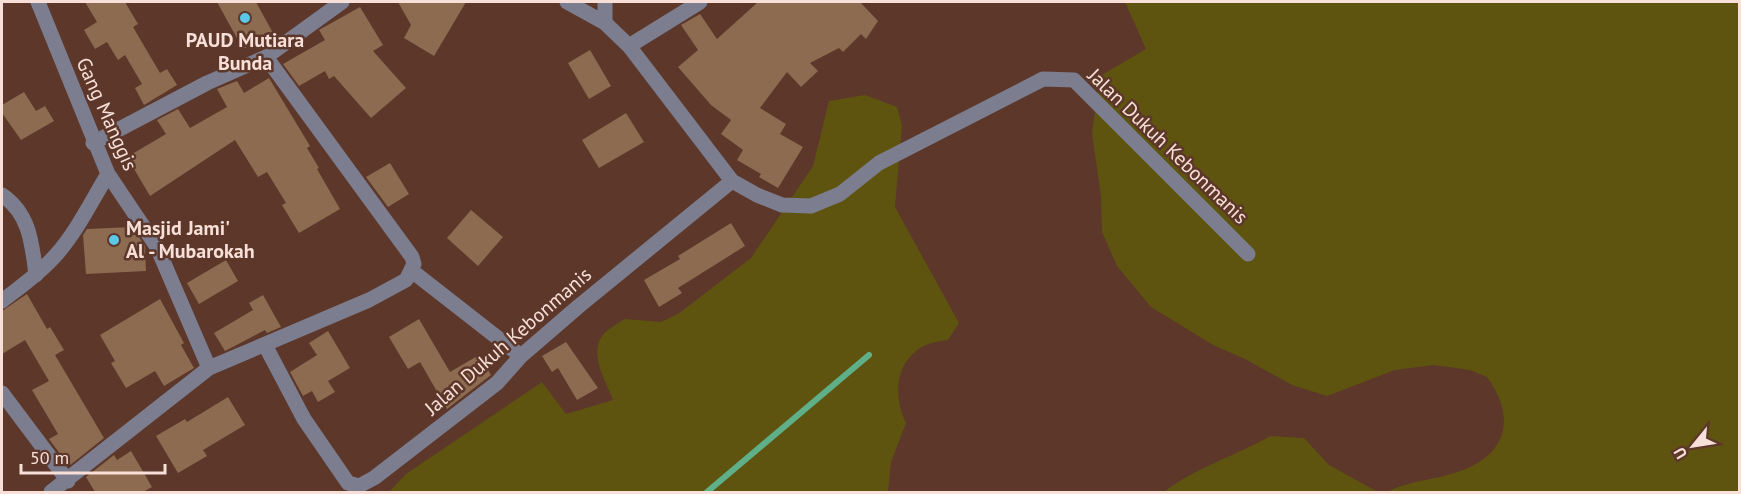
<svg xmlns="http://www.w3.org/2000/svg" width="1741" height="494" viewBox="0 0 1741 494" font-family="'PT Sans',sans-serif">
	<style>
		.green { fill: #5e5410 }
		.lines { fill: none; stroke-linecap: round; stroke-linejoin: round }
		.stream { stroke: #5faf88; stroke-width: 6 }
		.building { fill: #8c6b50 }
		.minor { stroke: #7c7e8f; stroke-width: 15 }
		.poi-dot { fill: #5bc8e7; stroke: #5c372a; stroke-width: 2 }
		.labels { text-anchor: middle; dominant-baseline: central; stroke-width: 5; stroke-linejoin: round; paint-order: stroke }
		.poi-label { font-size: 20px; font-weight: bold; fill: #f8e0d8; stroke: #5c372a }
		.street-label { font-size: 20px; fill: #f8e0d8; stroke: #5c372a }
	</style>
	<rect width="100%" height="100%" fill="#5c372a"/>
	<path class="green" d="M1125,2H1739V492H1387C1408,481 1432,480 1454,473C1506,458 1518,419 1487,377L1470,370L1434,365L1395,370L1327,396L1292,385L1245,359L1213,345L1151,307L1117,266L1102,232L1101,196L1092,133L1100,76L1146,49Z
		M865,95L897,107L902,125L895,207L959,323L948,340C901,343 888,385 906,423L891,462L888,492H389L406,474L542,382L566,414L613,400C606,381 589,355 602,336C607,329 619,323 625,319L661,322L678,314L751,258L813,166L829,101Z
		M1270,436L1304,438L1329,465L1378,492H1164C1194,468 1236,456 1270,436Z"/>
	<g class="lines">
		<path class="stream" d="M707,492L869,355"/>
	</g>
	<path class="building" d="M85,2H125L138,24L133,27L160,73L167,69L177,85L144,105L135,88L142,84L125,55L118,60L107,42L95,49L84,30L97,22Z
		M217,2H256L273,33L243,49Z
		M398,2H466L434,56L404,38L411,25Z
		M758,2H860L878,21L866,39L861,34L843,52L839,48L810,63L818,71L801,87L787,72L760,108L786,124L780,134L803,147L778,188L759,177L761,174L737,160L743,150L721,134L731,120L711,105L678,67L698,50L681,25L700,14L717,39Z
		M360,7L383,45L373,51L406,88L371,118L334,76L329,79L325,71L299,86L283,64L325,40L319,30Z
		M590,50L611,86L589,99L568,63Z
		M269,78L310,146L307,148L319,168L317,169L340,209L299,233L282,205L286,203L267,172L258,177L235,140L150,196L127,157L166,134L157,120L178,109L190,128L227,107L217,89L237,81L244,93Z
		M24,92L36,111L45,106L54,121L21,140L2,113V105Z
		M626,113L644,142L599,168L582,140Z
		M390,163L409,194L388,207L366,177Z
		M471,210L503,237L478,266L447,238Z
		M731,223L745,246L678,288L682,293L659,307L644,280L680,259L678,256Z
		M132,227L145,246L146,271L86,274L83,235L87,229Z
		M226,260L238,281L199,304L187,283Z
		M27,294L47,329L50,327L64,350L55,355L104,438L69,466L49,439L58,434L32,390L49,381L25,340L2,354V311Z
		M263,295L281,327L267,333L265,330L225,351L214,333L253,310L249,303Z
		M160,299L184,343L181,345L194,368L164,386L155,371L126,388L111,363L115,361L100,335Z
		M419,319L450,372L479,355L491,375L447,409L420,362L408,369L389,337Z
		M328,331L350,368L328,381L335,392L318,402L312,391L303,396L290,372L317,355L309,343Z
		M566,342L598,388L577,400L558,368L552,372L542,356Z
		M228,397L245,425L203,450L207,456L178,473L156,436L185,419L187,422Z
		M131,451L152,487L143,492H95L86,477L114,455L117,460Z"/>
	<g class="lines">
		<path class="minor" d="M38,2L108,174L157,247L209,368
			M567,2L605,23
			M605,2V23L629,46L732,181L757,195L782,205L811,206L840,194L879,163L1043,79L1074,80L1248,254
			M629,46L700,2
			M93,143L207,83L266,57L342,2
			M2,195C30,214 32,244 36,275
			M412,271L521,356
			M2,301C20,287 39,274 55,256C76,233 91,202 108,174
			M265,345L304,419L348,483L359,486L374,478L497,383L521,356L579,306L732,181
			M2,393L68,481
			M51,492L209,368L369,300L406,280L414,264L412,257L266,57"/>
	</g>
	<g class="poi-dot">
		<circle cx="245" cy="18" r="6"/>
		<circle cx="114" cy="240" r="6"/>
	</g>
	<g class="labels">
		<g class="poi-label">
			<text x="245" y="40">PAUD Mutiara<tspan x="245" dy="23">Bunda</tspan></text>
			<text x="126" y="228" text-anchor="start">Masjid Jami'<tspan x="126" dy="23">Al - Mubarokah</tspan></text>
		</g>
		<g class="street-label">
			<text transform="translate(107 114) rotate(66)">Gang Manggis</text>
			<text transform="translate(1168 146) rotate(44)">Jalan Dukuh Kebonmanis</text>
			<text transform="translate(508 341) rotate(-41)">Jalan Dukuh Kebonmanis</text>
		</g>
	</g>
	<rect width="1741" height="494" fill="none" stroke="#f8e0d8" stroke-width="6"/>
	<g transform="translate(1693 446) rotate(240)" stroke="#5c372a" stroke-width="4.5" paint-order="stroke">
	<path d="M0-4.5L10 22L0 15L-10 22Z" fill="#f8e0d8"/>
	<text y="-9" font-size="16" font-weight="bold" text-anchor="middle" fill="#f8e0d8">U</text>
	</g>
	<path d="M21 464v9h144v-9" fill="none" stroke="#f8e0d8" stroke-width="3"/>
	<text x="30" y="464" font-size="18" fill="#f8e0d8" stroke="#5c372a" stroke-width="4.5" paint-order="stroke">50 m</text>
</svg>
